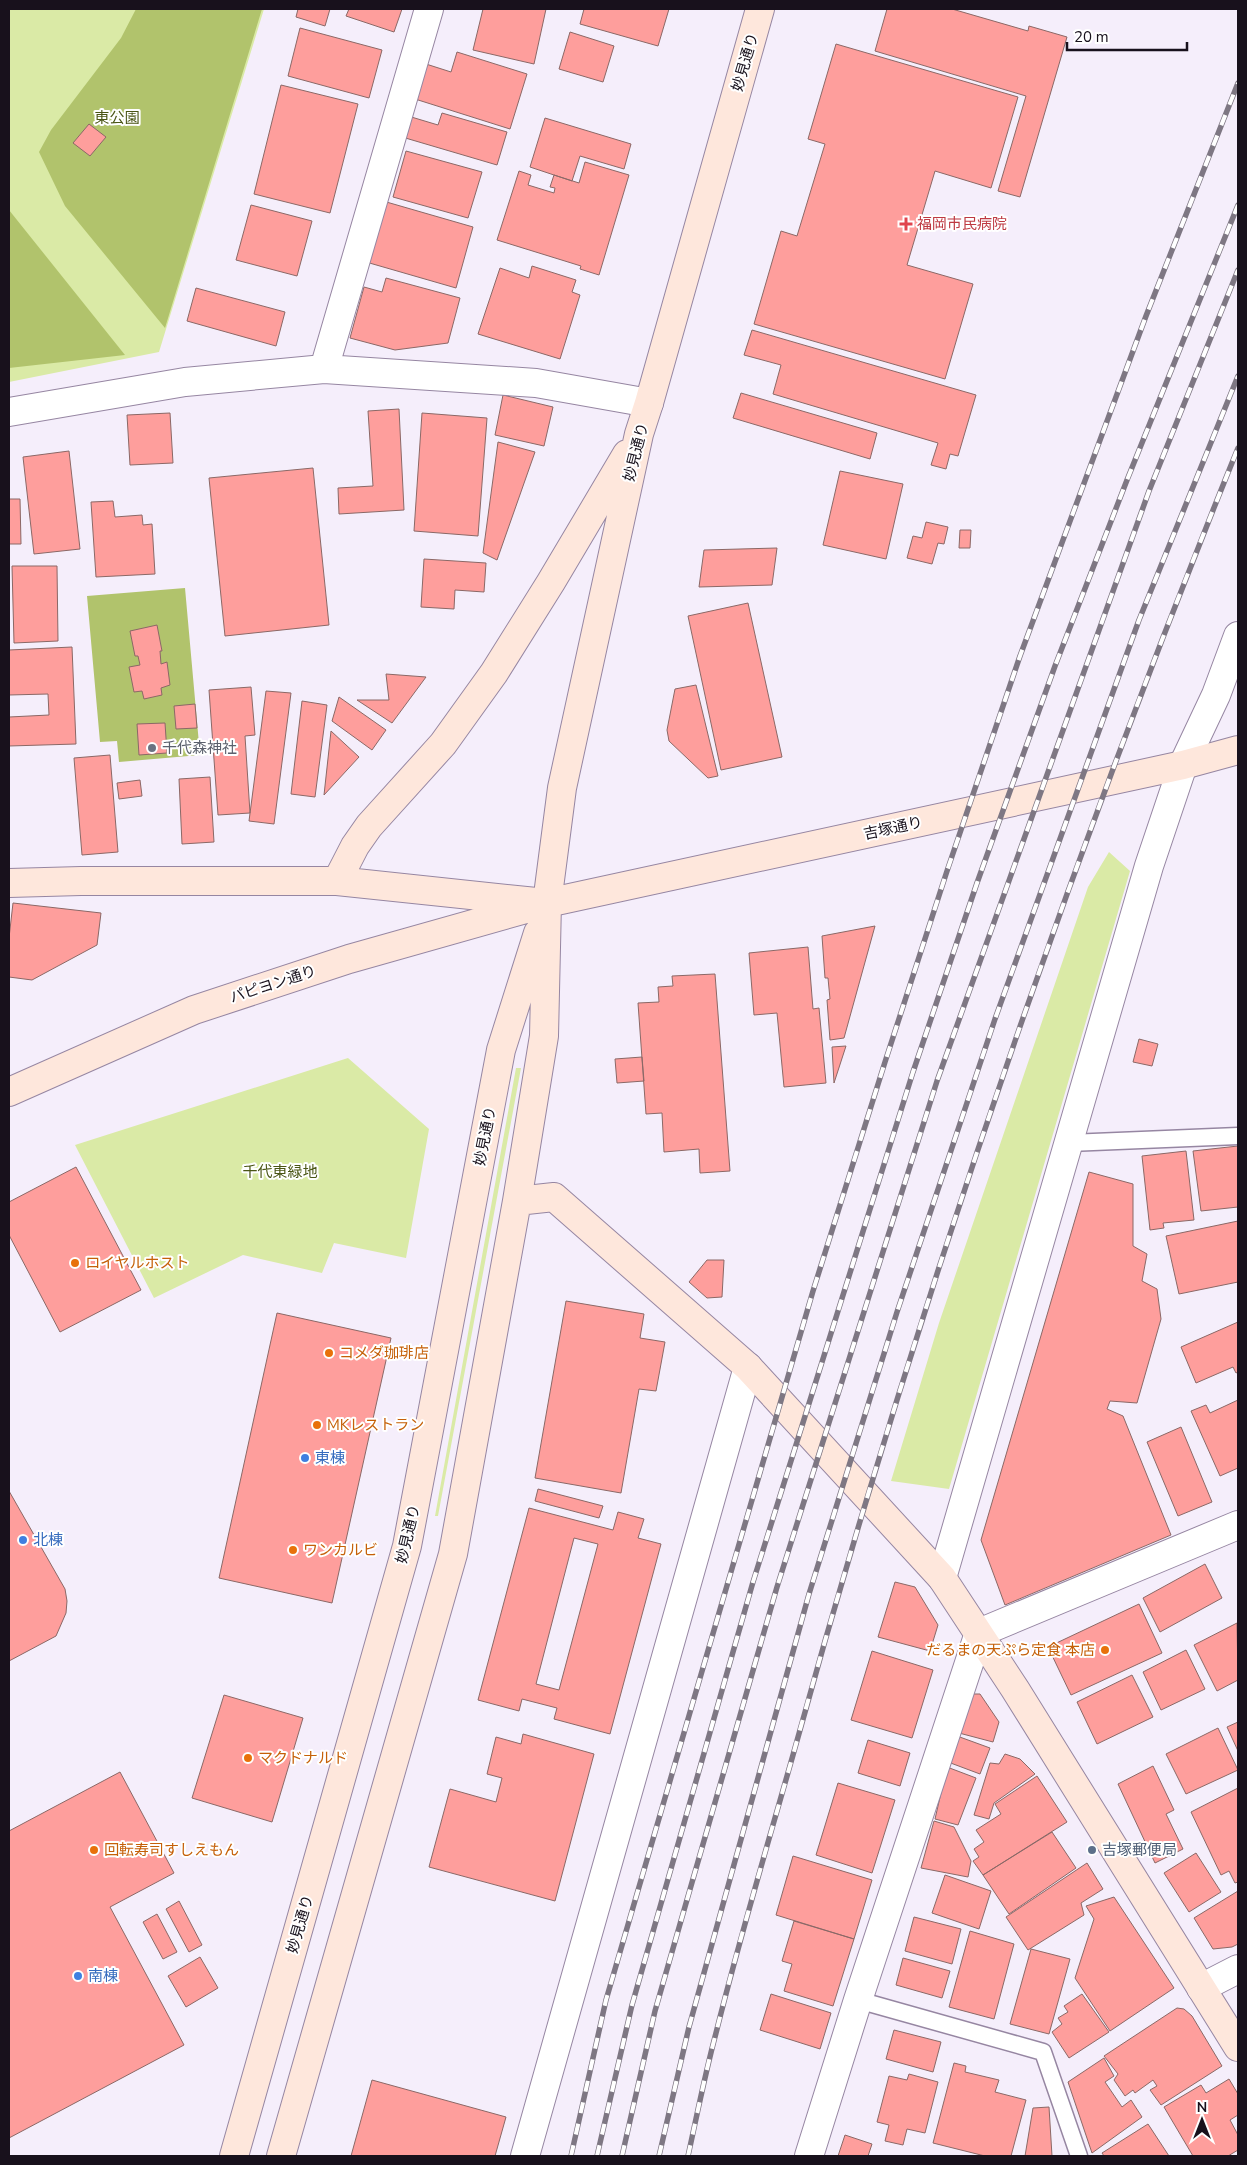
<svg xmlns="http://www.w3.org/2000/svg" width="1247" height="2165" viewBox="0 0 1247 2165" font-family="'Nunito Sans','Noto Sans JP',sans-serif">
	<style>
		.green { fill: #daeaa6 }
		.forest { fill: #b1c36c }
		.building { fill: #fe9e9c; stroke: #8b6866; fill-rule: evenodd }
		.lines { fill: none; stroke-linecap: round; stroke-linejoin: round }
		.lane-casing { stroke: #9686a2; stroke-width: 19 }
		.street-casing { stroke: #9686a2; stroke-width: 30 }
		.secondary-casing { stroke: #9686a2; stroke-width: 30 }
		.lane { stroke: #fff; stroke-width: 16 }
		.street { stroke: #fff; stroke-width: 28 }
		.secondary { stroke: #fee7dc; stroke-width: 28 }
		.rail-casing { stroke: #7e7783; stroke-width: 5.5 }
		.rail { stroke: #fff; stroke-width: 4; stroke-dasharray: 11; stroke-linecap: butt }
		.health-dot { fill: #e0444e; stroke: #fff; stroke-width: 2 }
		.worship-dot { fill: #6b7280; stroke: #fff; stroke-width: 2 }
		.food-dot { fill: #e8710a; stroke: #fff; stroke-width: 2 }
		.shop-dot { fill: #3f7fe0; stroke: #fff; stroke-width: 2 }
		.service-dot { fill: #5c6f8a; stroke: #fff; stroke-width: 2 }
		.labels { text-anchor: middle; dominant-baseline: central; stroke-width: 4; stroke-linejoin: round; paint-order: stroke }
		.street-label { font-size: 15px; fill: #18111c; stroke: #fff }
		.park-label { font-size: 15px; fill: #4a5515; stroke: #fff }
		.health-label { font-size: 15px; fill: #be3a42; stroke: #fff; text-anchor: start }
		.worship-label { font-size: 15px; fill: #5b616d; stroke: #fff; text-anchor: start }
		.food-label { font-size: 15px; fill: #c56008; stroke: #fff; text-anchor: start }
		.shop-label { font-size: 15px; fill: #366cbe; stroke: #fff; text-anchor: start }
		.service-label { font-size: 15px; fill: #4e5e75; stroke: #fff; text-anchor: start }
	</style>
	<rect width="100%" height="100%" fill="#f5eefb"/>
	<path class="green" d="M9,9H264L159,352L9,382Z
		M1109,852L1130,871L949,1489L891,1481L939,1323L1088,887Z
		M348,1058L429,1129L406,1258L334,1243L322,1273L243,1255L154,1298L75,1145Z
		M516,1068H521L438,1516H435Z"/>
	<path class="forest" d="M136,9H262L165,328L65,206L39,152L51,130L121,38Z
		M9,210L125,355L9,368Z
		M185,588L200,755L119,762L117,741L100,742L87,596Z"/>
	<path class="building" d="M298,9H330L325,26L296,17Z
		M349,9H402L394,32L346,16Z
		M483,9H546L534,64L473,50Z
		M584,9H669L658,46L580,24Z
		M887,9H952L1028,31L1029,26L1067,37L1020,197L998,191L1026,96L875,51Z
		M300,28L382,50L369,98L288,76Z
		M570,32L614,46L603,82L559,69Z
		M836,44L1018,97L991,188L935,171L907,265L973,284L945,379L754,324L781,231L797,236L825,144L808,139Z
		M457,52L527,74L510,129L415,99L426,64L451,72Z
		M281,85L358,104L330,213L254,194Z
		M442,113L507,132L497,165L402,137L408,116L438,125Z
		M545,118L631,144L624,169L580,156L572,181L530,167Z
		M89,124L106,137L90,156L73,143Z
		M406,151L482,172L468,218L393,197Z
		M585,162L629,175L599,275L580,269L581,266L497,240L519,171L531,175L528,185L554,193L555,188L550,187L554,175L579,183Z
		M383,201L473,227L456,288L366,262Z
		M251,205L312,221L297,276L236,260Z
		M532,266L576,280L572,292L580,295L560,359L478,334L500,268L529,278Z
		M386,278L460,298L448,343L395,350L350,338L364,287L382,292Z
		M196,288L285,312L276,346L187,321Z
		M752,330L976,395L958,456L950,454L946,469L931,465L938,443L773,394L781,365L744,355Z
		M741,393L877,433L870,459L733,418Z
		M503,395L553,407L544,446L495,435Z
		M399,409L404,510L339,514L338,488L373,486L368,411Z
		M170,413L173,463L130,465L127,415Z
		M422,413L487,418L478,536L414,531Z
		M498,442L535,452L497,560L483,553Z
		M69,451L80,549L34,554L23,457Z
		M313,468L329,625L225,636L209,478Z
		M840,471L903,484L886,559L823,545Z
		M9,499H20L21,544H9Z
		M113,501L115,517L142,515L143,525L152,524L155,574L96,577L91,502Z
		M926,522L948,527L944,544L938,543L932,564L907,558L913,536L922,538Z
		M960,530H971L970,548H959Z
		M777,548L772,585L699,587L704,550Z
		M424,559L486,563L484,592L455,590L454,609L421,607Z
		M12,566H57L58,641L14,643Z
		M748,603L782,757L721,770L688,616Z
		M157,625L162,651H160L161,664L167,662L170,685L161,688L162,695L144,699L142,691L134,692L129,667L140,665L138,656H135L130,631Z
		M72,647L76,744L9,746V717L49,715L48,694L9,695V650Z
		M386,674L426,677L392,723L357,700H389Z
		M696,685L718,776L708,778L669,741L667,730L675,689Z
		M251,687L255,735L245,736L250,813L218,815L209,690Z
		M266,691L291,693L274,824L249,821Z
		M339,697L386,730L372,750L332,721Z
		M302,701L327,705L315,797L291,794Z
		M195,704L197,728L176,729L174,706Z
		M165,723L167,753L139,755L137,724Z
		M331,731L359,757L324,795Z
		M110,755L118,852L82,855L74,758Z
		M210,777L214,842L182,844L179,779Z
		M140,780L142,796L119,799L117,783Z
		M13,903L101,913L97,945L32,980L9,977V938Z
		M875,926L844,1038L830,1040L827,1000L830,999L828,978H825L822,936Z
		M808,947L813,1009L819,1008L826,1083L784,1087L777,1013L754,1015L749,953Z
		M715,974L730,1171L700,1173L699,1149L664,1152L662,1113L646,1114L638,1003L659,1002L658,987L673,986L672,976Z
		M1139,1039L1158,1044L1152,1066L1133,1062Z
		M846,1046L834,1083L832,1047Z
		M642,1057L644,1081L617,1083L615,1059Z
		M1238,1146V1207L1201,1211L1193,1151Z
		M1186,1151L1194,1220L1163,1223L1164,1228L1150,1230L1142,1156Z
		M76,1167L141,1290L60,1332L9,1235V1202Z
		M1089,1172L1133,1184V1246L1147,1254L1142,1281L1157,1289L1161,1319L1137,1403L1110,1401L1107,1409L1123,1416L1171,1535L1005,1605L981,1540Z
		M1238,1221V1282L1179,1294L1166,1236Z
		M707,1260H724L722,1297L707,1298L689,1282Z
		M566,1301L644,1314L640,1338L665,1342L656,1391L639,1389L621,1493L535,1478Z
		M277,1313L391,1338L332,1603L219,1578Z
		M1238,1322V1372L1236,1373L1233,1367L1196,1383L1181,1347Z
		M1238,1400V1468L1220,1476L1191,1411L1206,1405L1210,1413Z
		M1181,1427L1212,1502L1178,1516L1147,1442Z
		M538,1489L603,1506L599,1518L535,1501Z
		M9,1491L65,1589L67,1601L66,1613L56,1636L9,1661Z
		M529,1508L613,1530L618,1512L644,1519L638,1538L661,1544L610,1734L554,1719L557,1708L522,1699L519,1711L478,1700ZM574,1538L598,1544L559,1690L536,1684Z
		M1205,1564L1222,1598L1160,1632L1143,1598Z
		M895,1582L915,1587L938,1625L930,1651L878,1637Z
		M1139,1604L1162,1653L1071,1695L1048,1647Z
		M1237,1623L1238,1680L1217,1691L1194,1645Z
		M1186,1650L1205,1689L1161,1710L1143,1672Z
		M872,1651L933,1670L912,1738L851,1720Z
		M1132,1675L1153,1717L1097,1744L1077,1702Z
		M969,1694H980L999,1722L993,1742L959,1733Z
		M224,1695L303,1718L272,1822L192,1798Z
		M1238,1722V1751L1227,1727Z
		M1218,1728L1238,1770L1186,1794L1166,1754Z
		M523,1734L594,1754L555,1901L429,1867L450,1789L496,1802L502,1778L487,1774L496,1737L521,1744Z
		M957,1736L990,1748L980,1774L948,1762Z
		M868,1740L910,1753L900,1786L858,1773Z
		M1005,1754L1020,1759L1035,1774L994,1803L989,1819L974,1815L990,1763L999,1764Z
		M1153,1766L1174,1810L1166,1814L1183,1849L1155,1863L1118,1784Z
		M947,1767L976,1778L958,1825L935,1819Z
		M120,1772L174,1873L110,1907L184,2045L9,2138V1831Z
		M1037,1776L1067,1822L983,1875L973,1861L979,1857L974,1849L984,1842L976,1830L1001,1814L995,1804Z
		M838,1783L895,1800L872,1873L816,1855Z
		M1238,1788V1882L1235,1883L1229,1871L1221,1875L1191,1812Z
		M934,1821L954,1827L971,1861L968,1877L921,1868Z
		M1052,1832L1076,1868L1009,1914L983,1875Z
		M1196,1853L1221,1892L1189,1912L1164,1873Z
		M793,1856L872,1880L854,1939L776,1915Z
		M1087,1863L1103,1889L1081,1903L1084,1915L1028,1950L1006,1917Z
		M945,1875L991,1891L979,1929L932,1913Z
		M1238,1891V1944L1232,1947L1213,1949L1194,1918Z
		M1114,1897L1174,1988L1110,2031L1075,1978L1094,1919L1086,1906Z
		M179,1901L202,1945L189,1952L166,1909Z
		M157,1914L177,1952L163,1959L143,1922Z
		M914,1917L961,1929L952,1964L905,1951Z
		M794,1921L854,1939L833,2006L784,1991L792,1964L782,1961Z
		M970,1931L1014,1944L994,2019L949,2007Z
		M1031,1949L1070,1959L1049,2034L1010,2024Z
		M200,1957L218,1988L186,2007L168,1976Z
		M903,1958L950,1971L942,1998L896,1985Z
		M771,1994L831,2013L820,2049L760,2030Z
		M1082,1994L1109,2032L1069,2058L1052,2032L1062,2024L1058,2018L1068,2012L1064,2006Z
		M1177,2008L1184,2009L1192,2016L1222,2066L1161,2105L1150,2090L1157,2086L1153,2080L1135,2093L1133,2090L1125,2096L1114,2080L1118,2074L1104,2056Z
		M894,2030L941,2042L933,2072L886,2059Z
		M1104,2058L1114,2076L1105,2082L1122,2107L1131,2100L1142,2117L1092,2153L1068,2082Z
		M954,2063L966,2066L965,2072L999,2080L995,2092L1026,2100L1011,2156H985L933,2143Z
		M909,2074L938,2082L925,2133L907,2129L903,2145L885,2141L889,2125L877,2122L889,2076L907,2080Z
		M1229,2079L1238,2094V2115L1230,2120L1238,2135V2150L1228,2156H1193L1164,2107L1201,2085L1206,2093Z
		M372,2080L506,2117L495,2156H351Z
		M1049,2107L1052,2156H1025L1033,2108Z
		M1148,2124L1169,2156H1104L1102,2153Z
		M845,2135L872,2144L868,2156H838Z"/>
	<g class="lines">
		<g class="lane-casing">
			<path id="lane" d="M1069,1143L1238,1136
				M858,2000L1043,2052L1079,2156"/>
		</g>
		<g class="street-casing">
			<path id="street" d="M324,369L429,9
				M9,412L185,382L324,369L536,383L649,403
				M942,1578L1149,866L1183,765L1216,695L1238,636
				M1201,1988L1238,1969
				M525,2156L748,1367
				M809,2156L858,2000L979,1633L1238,1525"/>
		</g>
		<g class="secondary-casing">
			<path id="secondary" d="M337,881L355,846L369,826L443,744L494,673L551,582L627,454
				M9,883L81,881H337L536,902
				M9,1092L194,1010L349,959L547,903L1183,765L1238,750
				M517,1201L554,1197L748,1367L942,1578L1015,1689L1238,2047
				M234,2156L407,1546L501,1050L538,933
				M281,2156L453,1554L517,1201L544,1036L547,903L562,788L639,434L649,403L760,9"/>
		</g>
		<use href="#lane" class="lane"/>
		<use href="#street" class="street"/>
		<use href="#secondary" class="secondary"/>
		<g class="rail-casing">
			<path id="rail" d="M571,2156L606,2000L813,1291L885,1062L947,871L1020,656L1146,316L1238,83
				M597,2156L632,2005L753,1582L913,1072L977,883L1055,666L1127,480L1238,205
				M622,2156L655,2011L777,1587L937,1081L1149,491L1238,270
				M659,2156L689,2027L809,1594L897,1312L995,1019L1139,620L1238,376
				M688,2156C697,2115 705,2074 716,2033C739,1940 767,1847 793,1755C915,1311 1065,875 1238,448"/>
		</g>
		<use href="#rail" class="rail"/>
	</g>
	<path class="health-dot" d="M903.5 216.5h5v5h5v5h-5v5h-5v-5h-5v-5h5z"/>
	<circle class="worship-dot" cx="152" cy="748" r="5"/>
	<g class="food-dot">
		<circle cx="75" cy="1263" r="5"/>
		<circle cx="329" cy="1353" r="5"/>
		<circle cx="317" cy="1425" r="5"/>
		<circle cx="293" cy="1550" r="5"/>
		<circle cx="1105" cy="1650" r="5"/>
		<circle cx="248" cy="1758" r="5"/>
		<circle cx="94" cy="1850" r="5"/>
	</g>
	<g class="shop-dot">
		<circle cx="305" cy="1458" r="5"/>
		<circle cx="23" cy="1540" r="5"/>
		<circle cx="78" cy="1976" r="5"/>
	</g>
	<circle class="service-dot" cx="1092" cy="1850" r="5"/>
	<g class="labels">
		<g class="street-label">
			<text transform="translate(745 62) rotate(-74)">妙見通り</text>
			<text transform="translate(636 452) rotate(-76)">妙見通り</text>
			<text transform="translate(893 828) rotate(-12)">吉塚通り</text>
			<text transform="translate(273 984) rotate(-18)">パピヨン通り</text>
			<text transform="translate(485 1136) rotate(-79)">妙見通り</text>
			<text transform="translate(408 1534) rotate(-77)">妙見通り</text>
			<text transform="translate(300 1924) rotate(-74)">妙見通り</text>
		</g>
		<g class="park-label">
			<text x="117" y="118">東公園</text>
			<text x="280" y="1172">千代東緑地</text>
		</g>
		<g class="health-label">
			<text x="917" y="224">福岡市民病院</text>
		</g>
		<g class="worship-label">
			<text x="162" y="748">千代森神社</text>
		</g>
		<g class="food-label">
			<text x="85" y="1263">ロイヤルホスト</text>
			<text x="339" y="1353">コメダ珈琲店</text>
			<text x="327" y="1425">MKレストラン</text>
			<text x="303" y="1550">ワンカルビ</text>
			<text x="1095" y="1650" text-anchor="end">だるまの天ぷら定食 本店</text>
			<text x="258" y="1758">マクドナルド</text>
			<text x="104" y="1850">回転寿司すしえもん</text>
		</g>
		<g class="shop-label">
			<text x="315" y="1458">東棟</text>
			<text x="33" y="1540">北棟</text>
			<text x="88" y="1976">南棟</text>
		</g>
		<g class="service-label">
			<text x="1102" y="1850">吉塚郵便局</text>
		</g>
	</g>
	<rect width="1247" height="2165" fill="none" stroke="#18111c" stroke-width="20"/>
	<g transform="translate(1202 2120)" stroke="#ffffff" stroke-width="4" paint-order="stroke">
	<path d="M0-4L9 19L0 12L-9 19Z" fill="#18111c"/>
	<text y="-8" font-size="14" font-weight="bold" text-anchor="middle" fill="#18111c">N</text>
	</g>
	<path d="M1067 42v8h120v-8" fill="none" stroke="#18111c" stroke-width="2.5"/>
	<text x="1074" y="42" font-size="15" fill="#18111c" stroke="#ffffff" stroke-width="4" paint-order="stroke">20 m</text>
</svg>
